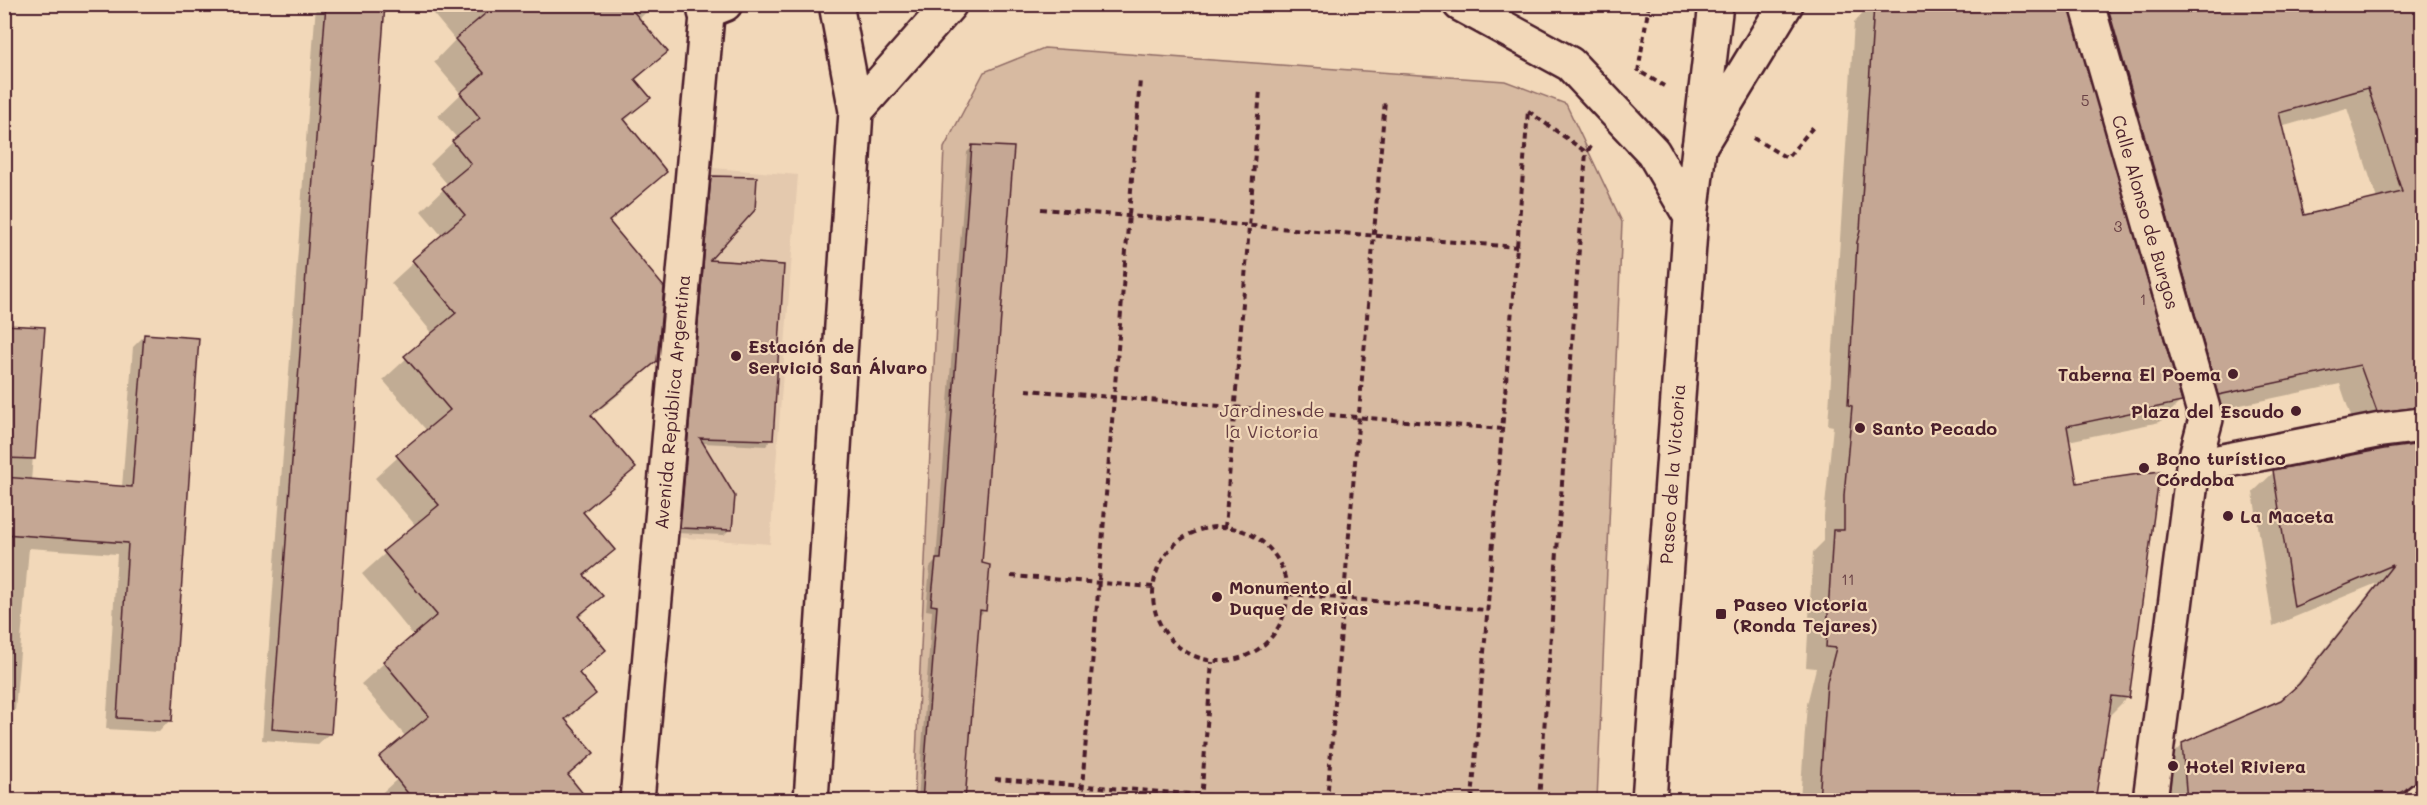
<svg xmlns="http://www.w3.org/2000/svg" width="2427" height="805" viewBox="0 0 2427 805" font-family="Mali,sans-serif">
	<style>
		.built { fill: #e4c9ae }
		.green { fill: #d7baa1; stroke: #906c66; stroke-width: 1.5 }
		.shadow { fill: #0003; fill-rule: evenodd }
		.building { fill: #c5a794; stroke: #4a1f2b; stroke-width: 1.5; fill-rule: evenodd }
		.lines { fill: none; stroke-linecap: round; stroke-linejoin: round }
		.pedestrian-casing { stroke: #4a1f2b; stroke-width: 38 }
		.minor-casing { stroke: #4a1f2b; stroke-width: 38 }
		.secondary-casing { stroke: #4a1f2b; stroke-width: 38 }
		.primary-casing { stroke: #4a1f2b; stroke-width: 38 }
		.path { stroke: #4a1f2b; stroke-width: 4; stroke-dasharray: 6 4.5; stroke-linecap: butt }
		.pedestrian { stroke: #f2d8b9; stroke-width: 33 }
		.minor { stroke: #f2d8b9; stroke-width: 33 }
		.secondary { stroke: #f2d8b9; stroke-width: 33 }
		.primary { stroke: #f2d8b9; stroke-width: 33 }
		.poi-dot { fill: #4a1f2b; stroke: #f2d8b9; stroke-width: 2 }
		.labels { text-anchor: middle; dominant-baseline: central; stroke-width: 4.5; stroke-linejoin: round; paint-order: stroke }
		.number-label { font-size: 15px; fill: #694145 }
		.street-label { font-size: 18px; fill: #4a1f2b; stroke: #f2d8b9 }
		.poi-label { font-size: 18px; font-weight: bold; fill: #4a1f2b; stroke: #f2d8b9; text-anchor: start }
		.park-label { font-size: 18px; fill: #663e43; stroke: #f2d8b9 }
	</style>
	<rect width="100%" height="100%" fill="#f2d8b9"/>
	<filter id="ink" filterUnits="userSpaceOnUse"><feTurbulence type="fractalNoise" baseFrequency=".0167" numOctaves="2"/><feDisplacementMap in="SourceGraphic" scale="12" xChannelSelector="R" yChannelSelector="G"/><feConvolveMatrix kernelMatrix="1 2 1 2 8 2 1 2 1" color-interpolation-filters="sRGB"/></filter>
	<g filter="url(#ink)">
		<path class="built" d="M701,167L798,175L770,544L673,537Z"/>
		<path class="green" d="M1044,48L1505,81L1566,104L1622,222L1597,800H914L944,148L984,72Z"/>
		<path class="shadow" d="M316,4H383L330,733L318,744L262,740Z
			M425,4H655L638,20L666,52L635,81L649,98L624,122L665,172L609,223L656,360L633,383L591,417L634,468L583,514L613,550L584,577L601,596L578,619L604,650L578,675L594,694L565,722L592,753L568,777L573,800H374L415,763L406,737L361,684L414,636L362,574L416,526L375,478L427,431L383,380L433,334L391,283L442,236L421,211L448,185L430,164L457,138L438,116L461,94L434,62L455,40Z
			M1872,4H2422V800H2166L2162,765L2183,745L2285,699L2377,583L2273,626L2253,492L2274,472L2420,446L2421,443L2416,434L2356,431L2340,384L2198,414L2079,10L2070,6H2067L2180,402L2160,422L2068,441L2076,485L2128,697L2107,718L2094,800H1800L1807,704L1816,668L1806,667L1813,552L1824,541V516L1833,426L1828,425L1854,23ZM2347,108L2377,199L2303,217L2281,127Z
			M973,147L981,565L985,610L979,616L963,800H918L932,611L926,610L930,567L936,561L967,152Z
			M712,177L707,261L771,440L766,446L702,443L730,529L724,535L675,533L706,183Z
			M4,326L43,328L31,481L122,487L133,347L144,336L170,720L159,732L106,729L117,554L29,548L15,710L4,720Z"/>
		<path class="building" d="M326,4H385L331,734L272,729Z
			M497,4H627L668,52L635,79L651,98L624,119L667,172L609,221L664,287L657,361L591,415L636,468L583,512L615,550L584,575L603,596L578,616L606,650L579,673L596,694L565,719L594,753L568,775L589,801H414L379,757L429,716L383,661L437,615L383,551L439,505L396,455L450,410L404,356L456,313L412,260L465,215L442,188L471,164L452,141L480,118L460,93L484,73L455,39Z
			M1874,4H2069L2182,402L2067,426L2077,483L2160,471L2129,698L2112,696L2095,801H1819L1827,682L1836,648L1826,647L1833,530H1844V495L1852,406L1848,405L1857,242L1860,231Z
			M2107,4H2422V407L2377,412L2360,365L2218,395ZM2368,88L2402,192L2304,215L2279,113Z
			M972,145L1014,147L982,563L990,565L986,611L980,610L965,801H922L937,606L931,605L936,559H941Z
			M711,176L757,177L755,210L710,260L784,265L773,440L700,438L735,496L732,530L680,528Z
			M4,325L45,327L35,459L4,458Z
			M144,334L199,338L172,721L117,718L128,543L4,534V477L132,487Z
			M2422,444V781L2412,784L2405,790L2385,801H2187L2182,743L2281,700L2299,684L2393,565L2294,607L2273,470L2384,449Z"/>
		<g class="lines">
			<g class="pedestrian-casing">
				<path id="pedestrian" d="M2193,467L2381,430L2422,425
					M2421,800H2422"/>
			</g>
			<g class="minor-casing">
				<path id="minor" d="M2087,4L2206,419L2193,467L2150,800
					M637,800L708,4"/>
			</g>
			<g class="secondary-casing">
				<path id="secondary" d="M1699,147L1786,4"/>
			</g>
			<g class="primary-casing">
				<path id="primary" d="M1460,4L1570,64L1653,152L1691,217
					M705,12L725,4
					M856,111L950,4
					M811,800L856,111L836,4
					M1649,800L1691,217L1716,4"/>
			</g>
			<path class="path" d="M1638,72L1649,4
				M1642,73L1664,86
				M1528,111L1586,152
				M1753,138L1787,158L1814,126
				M1041,209L1517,247
				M1026,390L1502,429
				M1153 594a67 67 0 1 1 134 0a67 67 0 1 1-134 0Z
				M1225,528L1260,90
				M1011,576L1153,587
				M1288,594L1487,610
				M995,779L1266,800
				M1081,800L1140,80
				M1201,800L1212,662
				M1327,800L1385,100
				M1472,800L1528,111
				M1539,800L1586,152L1591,147"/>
			<use href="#pedestrian" class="pedestrian"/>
			<use href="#minor" class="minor"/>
			<use href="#secondary" class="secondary"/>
			<use href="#primary" class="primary"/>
		</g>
	</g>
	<g class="poi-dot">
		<circle cx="736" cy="356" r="6"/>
		<circle cx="2233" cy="374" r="6"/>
		<circle cx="2296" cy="411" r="6"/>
		<circle cx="1860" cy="428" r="6"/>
		<circle cx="2144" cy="468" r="6"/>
		<circle cx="2228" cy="516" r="6"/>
		<circle cx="1217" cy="597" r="6"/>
		<rect x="1715" y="608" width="12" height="12" rx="3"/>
		<circle cx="2173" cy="766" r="6"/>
	</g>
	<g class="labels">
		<g class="number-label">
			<text x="2085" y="100">5</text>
			<text x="2118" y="226">3</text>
			<text x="2143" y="299">1</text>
			<text x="1848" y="579">11</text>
		</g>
		<g class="street-label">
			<text transform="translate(2146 212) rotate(74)">Calle Alonso de Burgos</text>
			<text transform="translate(672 402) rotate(-85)">Avenida República Argentina</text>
			<text transform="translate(1672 474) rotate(-86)">Paseo de la Victoria</text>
		</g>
		<g class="poi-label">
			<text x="748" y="346">Estación de<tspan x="748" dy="21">Servicio San Álvaro</tspan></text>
			<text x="2221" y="374" text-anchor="end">Taberna El Poema</text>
			<text x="2284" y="411" text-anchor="end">Plaza del Escudo</text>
			<text x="1872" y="428">Santo Pecado</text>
			<text x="2156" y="458">Bono turístico<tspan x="2156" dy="21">Córdoba</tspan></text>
			<text x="2240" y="516">La Maceta</text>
			<text x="1229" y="587">Monumento al<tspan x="1229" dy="21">Duque de Rivas</tspan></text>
			<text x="1733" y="604">Paseo Victoria<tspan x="1733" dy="21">(Ronda Tejares)</tspan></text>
			<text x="2185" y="766">Hotel Riviera</text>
		</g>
		<g class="park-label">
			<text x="1272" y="410">Jardines de<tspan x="1272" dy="21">la Victoria</tspan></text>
		</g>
	</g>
	<rect width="2427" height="805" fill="none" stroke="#f2d8b9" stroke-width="24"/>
	<rect x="12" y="12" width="2403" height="781" fill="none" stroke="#4a1f2b" stroke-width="2" filter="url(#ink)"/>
</svg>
